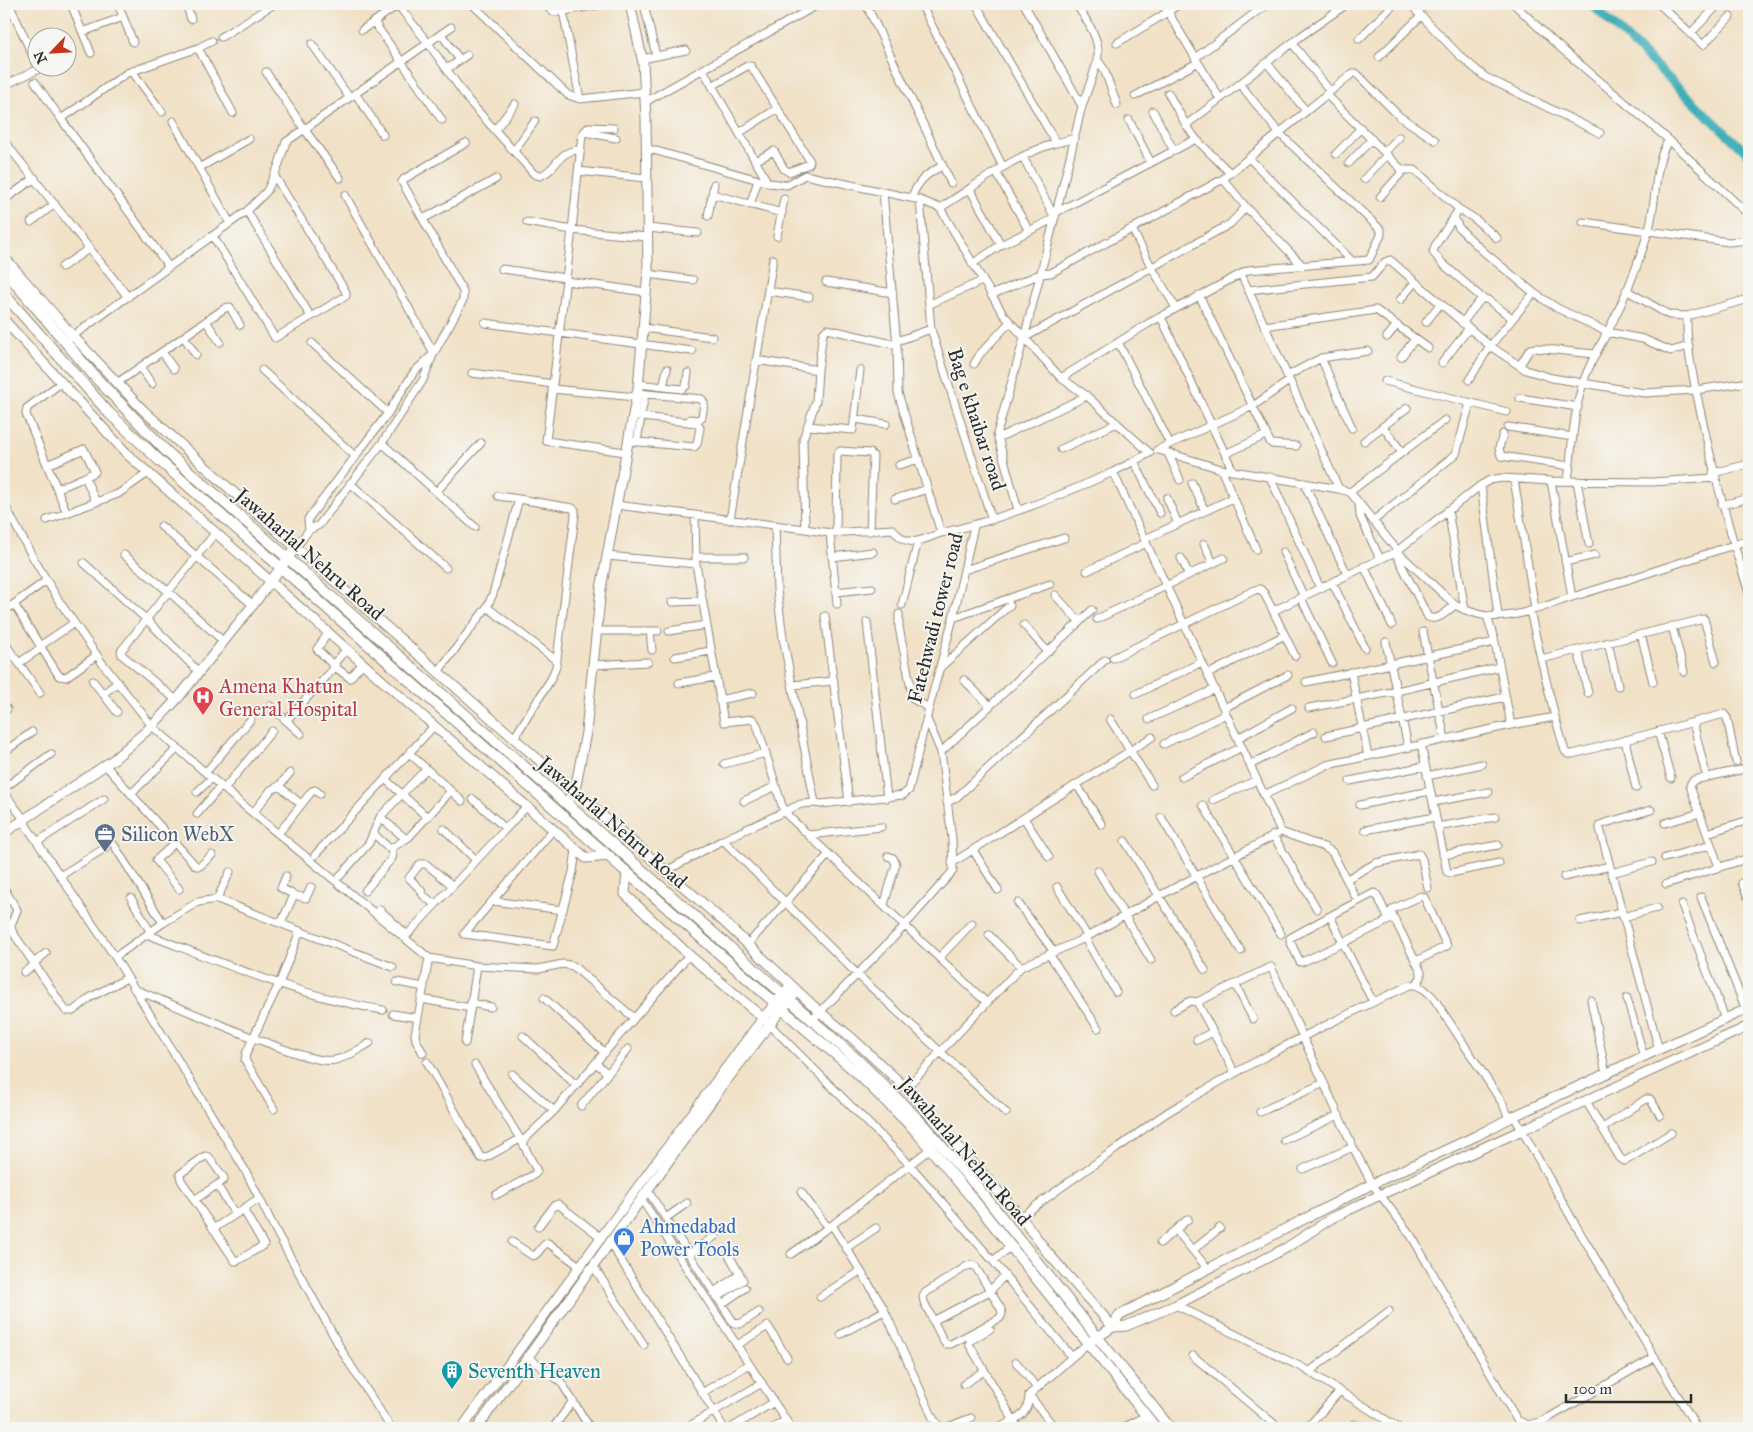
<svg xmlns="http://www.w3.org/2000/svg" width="1753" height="1432" viewBox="0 0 1753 1432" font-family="'IM FELL Great Primer',serif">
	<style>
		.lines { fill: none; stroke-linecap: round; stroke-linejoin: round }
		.canal { stroke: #3eafb8; stroke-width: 9 }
		.minor-casing { stroke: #8e8678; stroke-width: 9 }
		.tertiary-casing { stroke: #8e8678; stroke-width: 11 }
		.primary-casing { stroke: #8e8678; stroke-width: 12 }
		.minor { stroke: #fff; stroke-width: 7 }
		.tertiary { stroke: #fff; stroke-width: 9 }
		.primary { stroke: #fff; stroke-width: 10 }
		.labels { text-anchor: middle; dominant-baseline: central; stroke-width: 4; stroke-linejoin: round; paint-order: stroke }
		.street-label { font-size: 20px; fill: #2b2b2b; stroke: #f6f6f2 }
		.health-label { font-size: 20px; fill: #be3a42; stroke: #f6f6f2; text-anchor: start }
		.service-label { font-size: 20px; fill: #4e5e75; stroke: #f6f6f2; text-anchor: start }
		.shop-label { font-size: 20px; fill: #366cbe; stroke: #f6f6f2; text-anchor: start }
		.culture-label { font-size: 20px; fill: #0d838f; stroke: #f6f6f2; text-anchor: start }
	</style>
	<rect width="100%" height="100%" fill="#f6f6f2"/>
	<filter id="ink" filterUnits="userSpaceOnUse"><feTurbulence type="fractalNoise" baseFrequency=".02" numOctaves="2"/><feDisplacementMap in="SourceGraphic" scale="10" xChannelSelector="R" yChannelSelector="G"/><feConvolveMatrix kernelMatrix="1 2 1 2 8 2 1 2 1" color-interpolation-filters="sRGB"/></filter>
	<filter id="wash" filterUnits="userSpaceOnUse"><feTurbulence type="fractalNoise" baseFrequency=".0096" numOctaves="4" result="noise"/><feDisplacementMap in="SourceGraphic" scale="20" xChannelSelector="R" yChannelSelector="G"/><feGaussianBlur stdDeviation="1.12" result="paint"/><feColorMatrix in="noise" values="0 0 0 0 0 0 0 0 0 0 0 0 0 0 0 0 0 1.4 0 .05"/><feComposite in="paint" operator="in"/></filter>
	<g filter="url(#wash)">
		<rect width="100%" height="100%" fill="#f1e1c6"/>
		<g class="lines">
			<path class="canal" d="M1591,4L1749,155"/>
		</g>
	</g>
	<g filter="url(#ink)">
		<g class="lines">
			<g class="minor-casing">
				<path id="minor" d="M9,4L38,67
					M71,4L91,53
					M118,4L133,42
					M186,4L191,19
					M399,4L398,5L428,43L469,101L534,174L540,176C559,169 556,150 581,150
					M472,4L568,95L580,99
					M544,4L553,12H558L602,4
					M644,4L656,56
					M866,4L951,183
					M921,4L1003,167
					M976,4L1056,143C1014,155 977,185 940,208L1003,314L1061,378L1087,396L1150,453L1113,472L1279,827
					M1024,4L1082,106
					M1162,4L1168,12L1179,4
					M1410,4L1459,55L1485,77L1600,133
					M1514,4L1556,44L1669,140
					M1659,4L1703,45L1730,17
					M563,11L580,99L644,92
					M1417,12L1426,4
					M374,22L442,120
					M362,30L398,5
					M83,32L123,17
					M441,34L460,60
					M1690,34L1717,6
					M221,37L274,4
					M1359,39L1394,4
					M1117,43L1168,12L1220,99L1301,36L1347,4
					M1292,43L1330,91
					M312,44L349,97
					M198,48L233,113
					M1379,57L1421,16
					M1195,58L1267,4
					M642,59L686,50
					M1097,59L1104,69L1117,105
					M1267,63L1306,111
					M447,69L467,55
					M703,70L768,183
					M132,71L162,112
					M266,72L305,130L340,178
					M35,82L61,119
					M4,83L7,84L37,70L38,68
					M712,86L747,66H751L810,161L809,164L789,172L784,169L774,151L755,161
					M355,93L383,135
					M1168,93L1186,125L1196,139L1230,173
					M1326,94L1400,168L1404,170H1415L1459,209
					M1135,96L1197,63
					M645,102L819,4
					M1153,111L1174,151
					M1129,120L1151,163
					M173,121L230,223
					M1186,125L1220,99
					M495,130L515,104
					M584,132L589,127L614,128
					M739,133L778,108
					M616,138L584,132L582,135L572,230L647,237
					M4,141L128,297
					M1056,143L1075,138
					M646,148L769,183L787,185L805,175L920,200L940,208
					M514,151L535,121
					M1385,152L1399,137
					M1336,154L1361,128
					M1249,158L1352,261
					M1349,163L1372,139
					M199,168L249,139
					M578,171L646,178
					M996,172L1029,231
					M1223,179L1246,207L1302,265
					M1364,179L1387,155
					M970,189L1001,245
					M883,192L897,345
					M712,194L782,213
					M345,195L434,353
					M1380,197L1404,170
					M911,198C919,180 925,175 942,166
					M4,200L35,178
					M920,200L931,329L992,520
					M750,205L758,180
					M247,211L311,317
					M1057,212L1196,139
					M708,216L714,184
					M1454,217L1459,228L1484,252L1534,293L1557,308L1607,332L1643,339L1671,351L1689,346
					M423,219L496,179
					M31,222L55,204
					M527,222L572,230L546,441L625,452
					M1583,222L1729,242L1749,240
					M647,228L698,233
					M1132,229L1152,268L1176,308
					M213,236L275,338L346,296V292L274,175
					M777,236L784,199
					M1497,238L1475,219L1459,209L1435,246L1433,252L1441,262L1482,298L1488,300L1512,318
					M972,264L1001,245L1055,218L1023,157
					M62,267L90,248
					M169,267L61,119L127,73L198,48L212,41
					M502,269L566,278
					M648,274L693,280
					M1241,274L1339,489
					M566,281L646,292
					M826,282L893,293
					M1248,290L1372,277L1385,262L1390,260L1490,346L1526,370L1552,378L1644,393L1696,390L1749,382
					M1626,290L1669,315L1687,316C1686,349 1694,381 1701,414C1714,475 1730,534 1749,593
					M768,291L809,297
					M991,295L1040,274L1051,273L1223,179L1353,73H1356L1399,116L1435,140
					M1199,295L1270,442L1272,444L1296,446
					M1400,300L1415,282
					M930,304L982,281
					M1687,316L1749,299
					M1161,317L1233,471
					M206,321L220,342
					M1426,322L1440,304
					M485,323L692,351
					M1462,323L1482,298
					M1264,326L1376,310L1428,348
					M643,328L712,337
					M184,337L196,355
					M1387,337L1397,325
					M70,338L247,211L267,191L278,167L286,142L451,27
					M1024,338C1043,263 1063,189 1080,114C1084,96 1096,72 1098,56C1100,38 1085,18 1076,4
					M897,341L931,329
					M1118,342L1170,444
					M312,343L388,413
					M162,352L174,369
					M1401,357L1415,339
					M756,360L818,370
					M1442,363L1469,328
					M974,364L980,354L1010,322
					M1520,365L1530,349L1536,348L1594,354
					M140,367L152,384
					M262,370L356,457
					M472,373L553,384
					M1287,376L1321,358
					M1061,378L1149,323L1248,270L1369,260L1381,235V230L1279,133L1240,84
					M1469,380L1490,346L1534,293
					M1385,381L1507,412
					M61,383L27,408L26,414L67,513
					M117,383L225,308L230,307L240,325
					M638,384L682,389L686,386L688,373
					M663,387L667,369
					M552,389L636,397
					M637,393L702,399L704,403L702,417L698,420L690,419
					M1520,398L1578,407
					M641,415L645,394
					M856,419L886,424
					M808,426L853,430L860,370
					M1383,427L1402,452
					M1508,427L1573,437
					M1352,428L1321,358L1368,351
					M1503,434L1499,448L1501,456L1570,466
					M998,438L1087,396
					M628,441L694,447L697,444L700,428L697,423L632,416
					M1364,441L1407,408
					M637,442L641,417
					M382,443L475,527
					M1061,449L1117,423
					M1157,450L1253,406L1289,381
					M1159,450L1221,469L1339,489L1350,492L1445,420
					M1168,453L1180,480
					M1225,454L1266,435
					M1134,461L1160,513
					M47,465L84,449L95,472L85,477
					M899,465L919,459
					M1221,469L1256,549
					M1713,473L1749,464
					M1270,477L1320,588
					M1514,479L1535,609
					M1551,481L1572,597
					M1568,481C1572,449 1573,414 1583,383C1589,364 1599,348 1608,331C1624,300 1638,266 1648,232C1657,206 1653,162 1669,140L1749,215
					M1577,481L1589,544
					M350,483L446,568
					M1192,483L1205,511
					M1304,483L1347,574
					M1481,485L1498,615
					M57,489L85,477L96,502
					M436,492L481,443
					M1350,492L1401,555L1455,605C1464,610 1476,614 1487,616C1516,619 1545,606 1572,597C1632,579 1690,559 1749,540
					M498,496L519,499L493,594L487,607L557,661
					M1167,498L1178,524
					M895,499L928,489
					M1359,503L1360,516L1380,559
					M4,504L31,554L59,601L103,664L152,726L237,800L429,958L477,966L538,969L563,964L573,966L634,1018
					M616,505L805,529L803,439L816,401L818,370L823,333L827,329L897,345L898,393L941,533C1001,520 1058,497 1113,472
					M1722,505L1749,498
					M1018,510L997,434L1024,338L1230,224L1246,207
					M1448,510L1465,610
					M695,515L696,561
					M47,520L118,494L148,473
					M730,520L773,259
					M1373,521L1456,454L1470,403
					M775,525L777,590L783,638L815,803L821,804L903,795L909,790L929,708L953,618L974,526
					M161,526L253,605
					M805,529L830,533L837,604
					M309,530L308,519L388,413L414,372L431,356
					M830,533L893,529C908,550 921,540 941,533
					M836,533L837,455L840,451L870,453L873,456L870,531
					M1145,539L1233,498
					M1204,544L1213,563
					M296,547L309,530L319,525L382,443L423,380L434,353L463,300V291L402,182L404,179L466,143
					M1283,552L1304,597
					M1395,552L1428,617C1438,622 1447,611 1455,605
					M124,555L169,592L224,642
					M607,556L696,564L724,722L753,719L757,725L784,812L987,1003
					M696,557H744
					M832,557L873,552
					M1181,558L1189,575
					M1565,562L1595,555
					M84,563L147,620L199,672
					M1364,566L1392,625
					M964,570L1064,538
					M1087,571L1146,543
					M1332,582L1365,648
					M836,592L872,588
					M1055,595L1080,622
					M1301,598L1332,663
					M672,602L702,601
					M14,604L47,580
					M902,605L918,541
					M4,611L14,604L59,676L66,677L97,655
					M1273,611L1295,656
					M1530,611L1541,659
					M899,614V627L913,699L929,708
					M825,616L849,802
					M1487,616L1495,642L1511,725
					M953,618L1050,584
					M1097,619L1224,558
					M867,622L887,798
					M1024,625L1048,652
					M1672,626L1684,672
					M597,631H658
					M650,631L652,650
					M669,631L706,625
					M329,632L317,649L335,667L350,678L363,663
					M1423,632L1445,739
					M1641,634L1653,682
					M4,642L40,693
					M1386,642L1408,747
					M1608,642L1618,686
					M40,646L74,623
					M1578,650L1588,693
					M675,657L711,651
					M1113,658L1255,590L1260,589L1264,593L1273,611L1397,551L1481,485L1490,480L1502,478L1551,481L1652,482L1715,478
					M19,663L41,648
					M593,665L648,662
					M941,667L1010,605
					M438,672L487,607
					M1351,672L1368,756
					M1208,674L1285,635
					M964,680L990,706
					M93,681L117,712
					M1306,682L1495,642
					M679,683L715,677
					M792,685L834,681
					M103,694L118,682
					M1136,694L1202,662
					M176,700L122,655L121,651L216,532
					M719,700L753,693
					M270,706L301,734
					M1224,708L1288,675
					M1309,708L1397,691L1499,667
					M4,712L7,709
					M1555,717L1541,659L1704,619L1716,662
					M1110,719L1152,785
					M1149,719L1215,689
					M286,721L335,667L336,661L347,649
					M1693,722L1705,771
					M1658,731L1671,778
					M1326,736L1505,697
					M514,738L551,679L556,667L575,515V510L572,508L519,499
					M1238,738L1292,708
					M1625,740L1636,788
					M1164,744L1226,714
					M1421,744L1447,872L1451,873L1499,863
					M4,752L32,732
					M941,752L1092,610
					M409,753L462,801
					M724,764L766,753
					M105,765L196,866H200L212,855
					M1250,765L1314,732
					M206,772L251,719
					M1427,776L1482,764
					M1182,777L1242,747
					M385,779L427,817
					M1350,781L1425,766
					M1077,785L1102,825
					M279,786L301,804
					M4,788L51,754
					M224,789L272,731
					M197,792L212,778
					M4,793L24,819L27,827L115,957L245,1170L277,1233L346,1358L391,1428
					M131,794L178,748
					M1264,795L1327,765L1511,725L1555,717L1565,751L1568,754H1573L1724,714L1727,718L1736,762
					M473,799L506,829
					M1213,800L1257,780
					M744,801L776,786
					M947,802L957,797L1105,660
					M1433,802L1489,792
					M1203,805L1281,934
					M1360,805L1430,791
					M1651,810L1605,823L1600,825V829L1659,1050
					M253,813L271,790L279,786L290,773
					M197,814L221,786
					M380,817L406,839
					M1161,817L1241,951
					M1024,818L1049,857
					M1665,823L1700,813
					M1437,827L1495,817
					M444,829L476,860
					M1365,830L1435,817
					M1707,833L1749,820
					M278,834L312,791L315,790L320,794
					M809,835L881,827
					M1273,835L1317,909
					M723,840L801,804L815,803
					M1125,841L1205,970
					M37,842L104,799
					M175,843L156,860L179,889
					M114,845L163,923
					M390,849L409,837L451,791
					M973,850L998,890
					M315,855L434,726
					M1443,855L1498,845
					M1665,858L1711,845
					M952,863L1152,737
					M1719,867L1690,786L1691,783L1694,780L1749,768
					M666,871L723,840L857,974L1006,1113
					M1098,871L1151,960
					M1611,873L1652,862
					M60,876L105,848
					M286,876L281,888L294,895L306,898L311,887
					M340,876L369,843L380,817L426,769
					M1564,877L1610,866
					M1347,879L1376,863L1419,854L1422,859L1428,888
					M1742,883L1749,900
					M1666,884L1749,858
					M1057,887L1088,937
					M4,888L17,910L11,925L12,931L66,1011H73L91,997L127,978
					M365,891L392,858L393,855L390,849L374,834
					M1701,897L1746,1010
					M131,898L151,933
					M217,899L230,872
					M492,901L563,910
					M1018,903L1054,952
					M435,905L423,895L421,890L409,878L420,864H426L453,886
					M884,905L896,864L893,858L888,856
					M1682,905L1725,1019
					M379,909L406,934H408L526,807
					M1330,916L1290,938V941L1300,962H1302L1343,943L1330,916L1374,893L1377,895L1389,920
					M1623,917L1657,908
					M1580,921L1622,912
					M281,923L294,895
					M464,934L553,946L573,872L576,850
					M464,934L553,830
					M149,935C225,964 302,997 383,1010
					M989,935L1021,967
					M1085,938L1116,992
					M748,944L829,854
					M1049,954L1098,1028
					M115,957L163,923L198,902L217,899L393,967
					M939,958L972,923
					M34,963L46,953
					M24,972L35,965
					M397,982L424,987
					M1235,984L1253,1019
					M1416,985L1424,989L1433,997L1503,1104L1509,1118
					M134,989L253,1038L279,984L300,931
					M544,998L605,1053
					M1627,998L1644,1057
					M421,999L471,1008
					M1591,1000L1606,1074
					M1373,1002L1343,943L1393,918
					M471,1003L491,1007
					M1174,1010L1190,1001L1197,1002
					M393,1014L418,1018
					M812,1020L899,932L953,871L952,839L941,752L927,719
					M767,1022L910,1165L993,1261L1072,1357
					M523,1036L576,1085
					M1197,1040L1213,1032
					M465,1043L477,966
					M423,1053L416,1040L415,1034L429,958
					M427,1062L481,1158H485L520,1139
					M596,1063L608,1074
					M475,1065L522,1142L537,1171L535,1174L496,1195
					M1235,1073L1197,1002L1271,967L1353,1147L1372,1184L1412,1237L1517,1420L1528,1425L1543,1421L1655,1357
					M512,1074L554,1111
					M906,1088L1021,967L1085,938L1159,896L1281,832L1324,847L1332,852L1355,896
					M1586,1101L1620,1158L1624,1161L1627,1160L1671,1133
					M581,1106L628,1049
					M274,1109L245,1060L246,1054L253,1038C273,1044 316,1064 335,1060C347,1058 359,1049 370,1043
					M1260,1112L1324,1083
					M1514,1116L1572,1219L1697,1428
					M1603,1128L1646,1099H1650L1660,1115
					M1284,1140L1339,1115
					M522,1142L554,1111L689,955
					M930,1149L832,1225L883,1307L933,1418L940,1428
					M1303,1169L1353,1147
					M648,1191L734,1323L740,1324L759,1312
					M801,1192L828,1228
					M194,1200L217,1185
					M642,1200L791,1428
					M235,1214L217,1185L224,1180V1178L209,1157L205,1156L180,1174L181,1180L235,1261H237L264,1245L243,1209L259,1198
					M1021,1217C1055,1191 1090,1167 1126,1142C1143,1130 1160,1116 1178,1106C1253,1061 1331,1021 1410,985H1416L1421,977V972L1391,912L1393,909L1421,896L1424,897L1447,946L1416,961
					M666,1218L687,1203
					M538,1227L554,1206L558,1204L602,1238
					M213,1229L239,1212
					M1176,1230L1208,1269
					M512,1242L533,1256C540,1254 541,1244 548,1243L581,1267
					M1160,1243L1188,1219
					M611,1244L724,1428
					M846,1248L876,1228
					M1193,1250L1220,1228
					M689,1254L715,1236
					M791,1254L832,1225
					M993,1261L1011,1246
					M972,1265L975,1266L1001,1309L1002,1314L1000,1318L951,1344H946L944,1342L924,1302L923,1297L925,1293L967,1266Z
					M594,1267L644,1345
					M714,1292L736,1277
					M718,1297L743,1280L729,1255
					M820,1297L860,1271
					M722,1304L745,1288
					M1176,1305L1303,1368L1399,1428
					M933,1321L990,1291L1005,1275
					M990,1329L970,1341L969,1344L1018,1428
					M841,1334L884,1311
					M737,1345L768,1326L787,1358
					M1193,1356L1279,1428
					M528,1357L561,1382L590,1428
					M1016,1362L1037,1388
					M1309,1372L1389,1311
					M964,1384L984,1371
					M702,1393L749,1364
					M1354,1424L1360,1428
					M553,1428L573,1401
					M686,1428L762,1383
					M731,1428L774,1402
					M773,1428L786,1420
					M945,1428L971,1418
					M999,1428C1016,1418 1028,1418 1029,1395
					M1055,1428L1029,1395L1088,1343
					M1123,1428L1146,1416
					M1307,1428L1340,1391"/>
			</g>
			<g class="tertiary-casing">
				<path id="tertiary" d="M4,257L73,336L143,410L253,510L723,921L820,1012L852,1038L906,1088L1021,1217L1047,1252L1113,1327
					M4,320L128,455L385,683L586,858L610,856
					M567,804L576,785L586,732L601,589L638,388L648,271L646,118L643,63L630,4
					M4,833L113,760L152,726L179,697L253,605L296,547
					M627,872L625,894L689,955L763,1018
					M1113,1327L1119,1315L1372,1184L1476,1136L1514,1116L1749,1008
					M1088,1343L1113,1327L1126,1326L1176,1305L1286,1248L1332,1218L1380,1195L1749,1026
					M462,1428L635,1191L763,1018L791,985
					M477,1428L723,1085L782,1009L794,995"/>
			</g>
			<g class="primary-casing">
				<path id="primary" d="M4,270L96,378L166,451L860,1062L918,1119L979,1189L1170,1428
					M4,294L109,413L161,462L782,1009L854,1070L914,1129L972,1198L1156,1428"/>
			</g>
			<use href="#minor" class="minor"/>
			<use href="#tertiary" class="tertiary"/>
			<use href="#primary" class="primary"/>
		</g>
	</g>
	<defs>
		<g id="hospital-pin" transform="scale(1.125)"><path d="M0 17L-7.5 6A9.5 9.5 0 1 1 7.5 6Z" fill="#e0444e" stroke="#f6f6f2"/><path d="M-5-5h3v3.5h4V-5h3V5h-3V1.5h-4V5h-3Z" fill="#fff"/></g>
		<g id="office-pin" transform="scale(1.125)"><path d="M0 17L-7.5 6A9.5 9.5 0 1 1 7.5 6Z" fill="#5c6f8a" stroke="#f6f6f2"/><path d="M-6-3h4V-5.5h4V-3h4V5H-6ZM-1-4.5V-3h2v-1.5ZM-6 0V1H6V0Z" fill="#fff"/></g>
		<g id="shop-pin" transform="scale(1.125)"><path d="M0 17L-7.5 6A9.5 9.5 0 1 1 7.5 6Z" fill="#3f7fe0" stroke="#f6f6f2"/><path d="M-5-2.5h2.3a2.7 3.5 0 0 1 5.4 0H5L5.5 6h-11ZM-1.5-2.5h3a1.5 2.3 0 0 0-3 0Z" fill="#fff"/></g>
		<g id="building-pin" transform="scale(1.125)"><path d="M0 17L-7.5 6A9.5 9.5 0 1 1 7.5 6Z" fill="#0f9aa8" stroke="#f6f6f2"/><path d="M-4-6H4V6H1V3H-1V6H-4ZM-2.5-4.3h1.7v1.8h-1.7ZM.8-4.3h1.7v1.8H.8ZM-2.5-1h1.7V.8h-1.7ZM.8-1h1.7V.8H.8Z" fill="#fff"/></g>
	</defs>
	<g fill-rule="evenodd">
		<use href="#hospital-pin" x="203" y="697"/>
		<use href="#office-pin" x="105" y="834"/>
		<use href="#shop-pin" x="624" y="1238"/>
		<use href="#building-pin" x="452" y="1371"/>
	</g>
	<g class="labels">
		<g class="street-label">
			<text transform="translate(977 419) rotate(72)">Bag e khaibar road</text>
			<text transform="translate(310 554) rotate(41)">Jawaharlal Nehru Road</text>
			<text transform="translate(935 618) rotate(-76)">Fatehwadi tower road</text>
			<text transform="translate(613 822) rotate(41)">Jawaharlal Nehru Road</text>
			<text transform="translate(965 1151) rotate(49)">Jawaharlal Nehru Road</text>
		</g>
		<g class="health-label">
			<text x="219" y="686">Amena Khatun<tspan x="219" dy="23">General Hospital</tspan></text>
		</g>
		<g class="service-label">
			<text x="121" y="834">Silicon WebX</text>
		</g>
		<g class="shop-label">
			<text x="640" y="1226">Ahmedabad<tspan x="640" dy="23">Power Tools</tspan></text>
		</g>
		<g class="culture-label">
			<text x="468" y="1371">Seventh Heaven</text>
		</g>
	</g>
	<rect width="1753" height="1432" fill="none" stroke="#f6f6f2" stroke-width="20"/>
	<g transform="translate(52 52) rotate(245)"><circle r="24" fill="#f6f6f2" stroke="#a5a5a2"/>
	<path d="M0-4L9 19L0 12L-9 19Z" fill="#c8321e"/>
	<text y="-8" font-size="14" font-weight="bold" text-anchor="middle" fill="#2b2b2b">N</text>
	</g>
	<path d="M1566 1394v8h125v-8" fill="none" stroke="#2b2b2b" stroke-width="2.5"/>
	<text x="1573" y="1394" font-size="15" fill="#2b2b2b" stroke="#f6f6f2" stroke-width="4" paint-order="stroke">100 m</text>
</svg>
